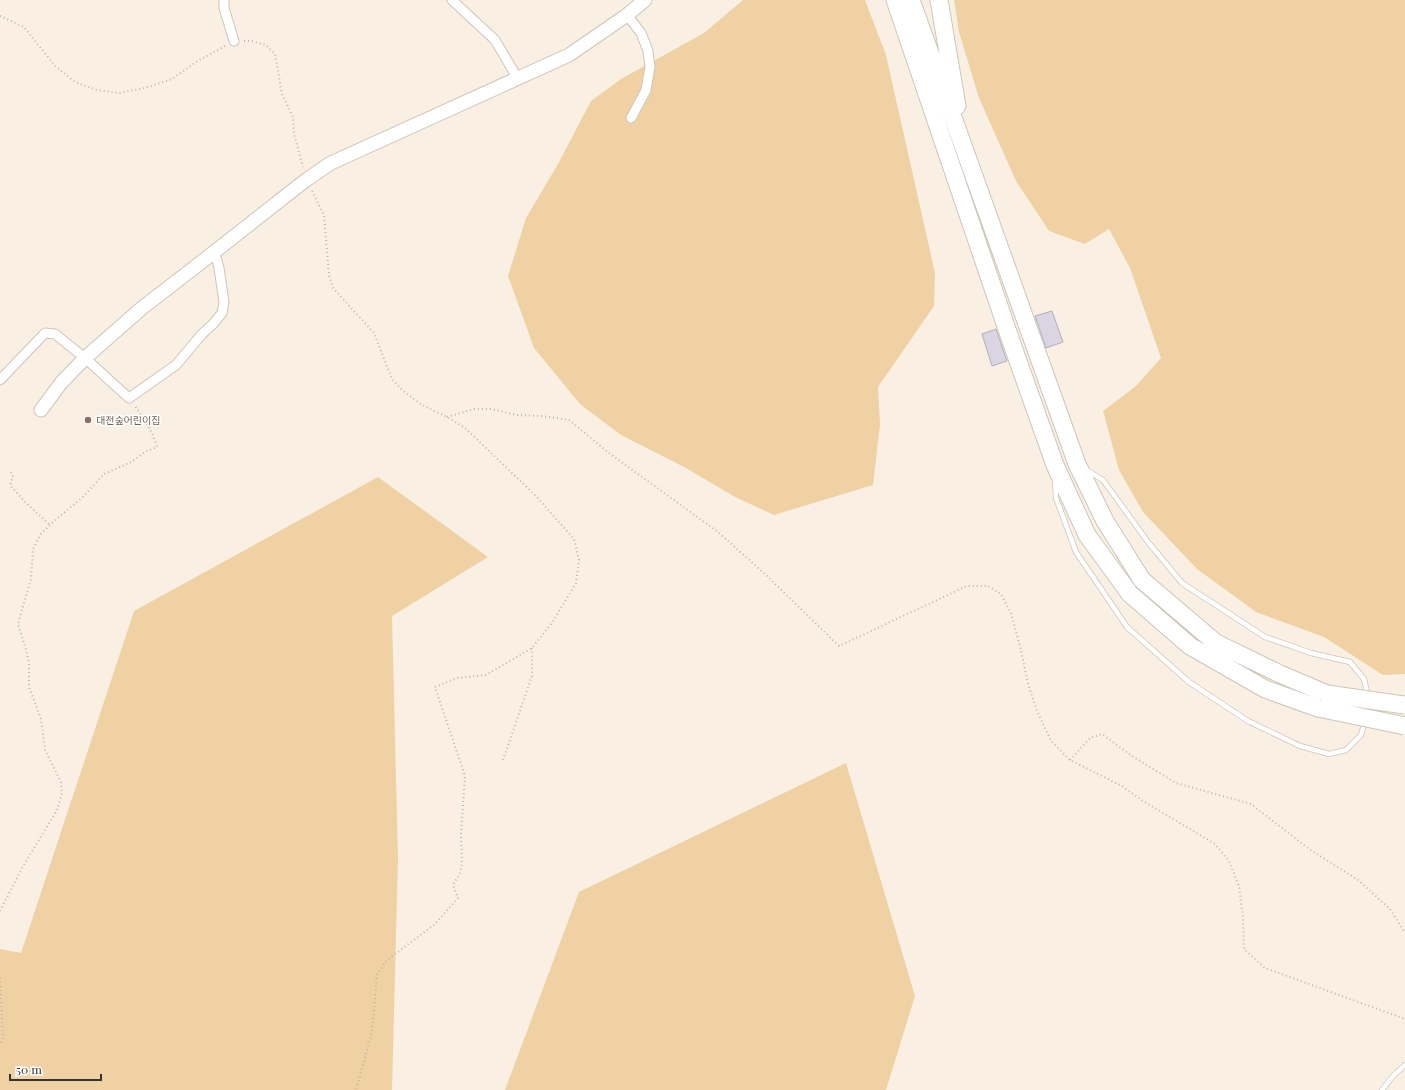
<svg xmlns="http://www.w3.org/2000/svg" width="1405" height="1090" viewBox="0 0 1405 1090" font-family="'Playfair Display','Noto Sans KR',serif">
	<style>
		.green { fill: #efd1a3 }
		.building { fill: #dad5e3; stroke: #b4afbc }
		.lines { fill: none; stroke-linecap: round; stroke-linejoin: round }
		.lane-casing { stroke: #cec5b9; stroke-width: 6 }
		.street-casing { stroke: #cec5b9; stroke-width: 11 }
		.secondary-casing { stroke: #cec5b9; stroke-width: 15 }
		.highway-casing { stroke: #cec5b9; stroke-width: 19 }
		.path { stroke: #bdb6ab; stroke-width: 2; stroke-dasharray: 1 3; stroke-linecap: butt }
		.lane { stroke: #fff; stroke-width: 4.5 }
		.street { stroke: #fff; stroke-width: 9 }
		.secondary { stroke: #fff; stroke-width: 13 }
		.highway { stroke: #fff; stroke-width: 17 }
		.highway-bridge-casing { stroke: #cec5b9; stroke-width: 19; stroke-linecap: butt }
		.highway-bridge { stroke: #fff; stroke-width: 17 }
		.education-dot { fill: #8d6e63; stroke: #fefefe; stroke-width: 1.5 }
		.labels { text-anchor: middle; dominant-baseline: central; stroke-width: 3; stroke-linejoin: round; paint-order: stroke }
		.education-label { font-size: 10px; fill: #785e54; stroke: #fefefe; text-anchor: start }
	</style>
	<rect width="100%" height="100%" fill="#f9f0e3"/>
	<path class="green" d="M743,0H865L886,55L935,273L934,306L878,387L880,425L873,485L774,515L735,497L686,468L621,435L580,404L534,348L508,276L526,218L558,164L591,101L621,79L704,33Z
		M954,0H1405V674L1383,675L1324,637L1256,612L1197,569L1143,512L1119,470L1103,411L1136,386L1161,358L1130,268L1109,229L1085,244L1049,231L1016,181L979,98L959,32Z
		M378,477L488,557L392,616L398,857L392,1090H0V949L21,953L134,611Z
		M846,763L915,996L886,1090H505L579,892Z"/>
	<path class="building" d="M1052,311L1063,342L1046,348L1035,316Z
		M996,329L1007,361L992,366L982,334Z"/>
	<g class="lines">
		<g class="lane-casing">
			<path id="lane" d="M1085,469L1103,480L1148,542L1182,583L1265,637L1311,653L1350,662L1364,679L1368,697
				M1055,480L1056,498L1076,552L1127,627L1189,682L1248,721L1300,746L1329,754L1346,750L1361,735L1365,721
				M1382,1090L1393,1076L1405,1065"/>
		</g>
		<g class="street-casing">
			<path id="street" d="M224,0V8L234,41
				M452,0L495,40L518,79
				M627,15L641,33L648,51L650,67L646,90L631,118
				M0,380L45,333L55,334L85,358L129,398L176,365L202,334L213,324L222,313L224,302L219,268L217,260L213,253"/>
		</g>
		<g class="secondary-casing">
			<path id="secondary" d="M41,410L61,383L85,358L142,308L213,253L306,180L331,163L569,55L627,15L645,0"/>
		</g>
		<g class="highway-casing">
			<path id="highway" d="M895,0L1012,344L1055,465L1087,535L1130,594L1190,646L1265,689L1318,708
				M911,0L1077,464L1105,521L1142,580L1216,643L1280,674L1327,694
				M939,0L957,106"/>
		</g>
		<path class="path" d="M0,16L24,27L55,66L75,82L97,90L119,93L145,88L172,79L196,62L225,46
			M244,41H252L266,45L275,54L282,94L293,117L294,134L303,167
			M312,191L324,215L329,275L333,288L374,333L392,379L402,390L422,405L447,417L464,427L535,495L574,539L579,560L576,583L552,623L532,648L486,675L457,678L435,687L465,776L461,833L462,863L460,873L453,885L458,898L435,924L386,961L377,975L372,1032L356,1090
			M447,417L474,409H492L516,415L542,416L569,420L609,453L718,532L766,575L839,646L967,586H988L1001,594L1011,613L1021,650L1028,684L1037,711L1051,741L1070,760L1122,786L1143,801L1215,844L1229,861L1239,886L1243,918L1244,949L1265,968L1405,1019
			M11,472L13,477L10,485L26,503L50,525
			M503,760L532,676V648
			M1070,760L1090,738L1102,734L1132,756L1176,783L1251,804L1309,849L1358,880L1390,909L1405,933
			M0,911L22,868L57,810L62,793L61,782L45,750L41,719L29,687V664L27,653L18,624L31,579L33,549L41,534L53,522L84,496L104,474L131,462L145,452L157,447C153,432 144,419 135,406
			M0,978L3,1038L0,1044"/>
		<use href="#lane" class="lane"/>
		<use href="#street" class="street"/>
		<use href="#secondary" class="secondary"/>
		<use href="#highway" class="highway"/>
		<g class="highway-bridge-casing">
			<path id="highway-bridge" d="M1327,694L1405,705
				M1318,708L1405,726"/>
		</g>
		<use href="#highway-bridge" class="highway-bridge"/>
	</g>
	<circle class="education-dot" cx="88" cy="420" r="4"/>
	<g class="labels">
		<g class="education-label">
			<text x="96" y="420">대전숲어린이집</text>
		</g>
	</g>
	<path d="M10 1074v6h91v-6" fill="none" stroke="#383530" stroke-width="2"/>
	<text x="16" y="1074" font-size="12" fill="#383530" stroke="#fefefe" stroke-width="3" paint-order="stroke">50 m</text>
</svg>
